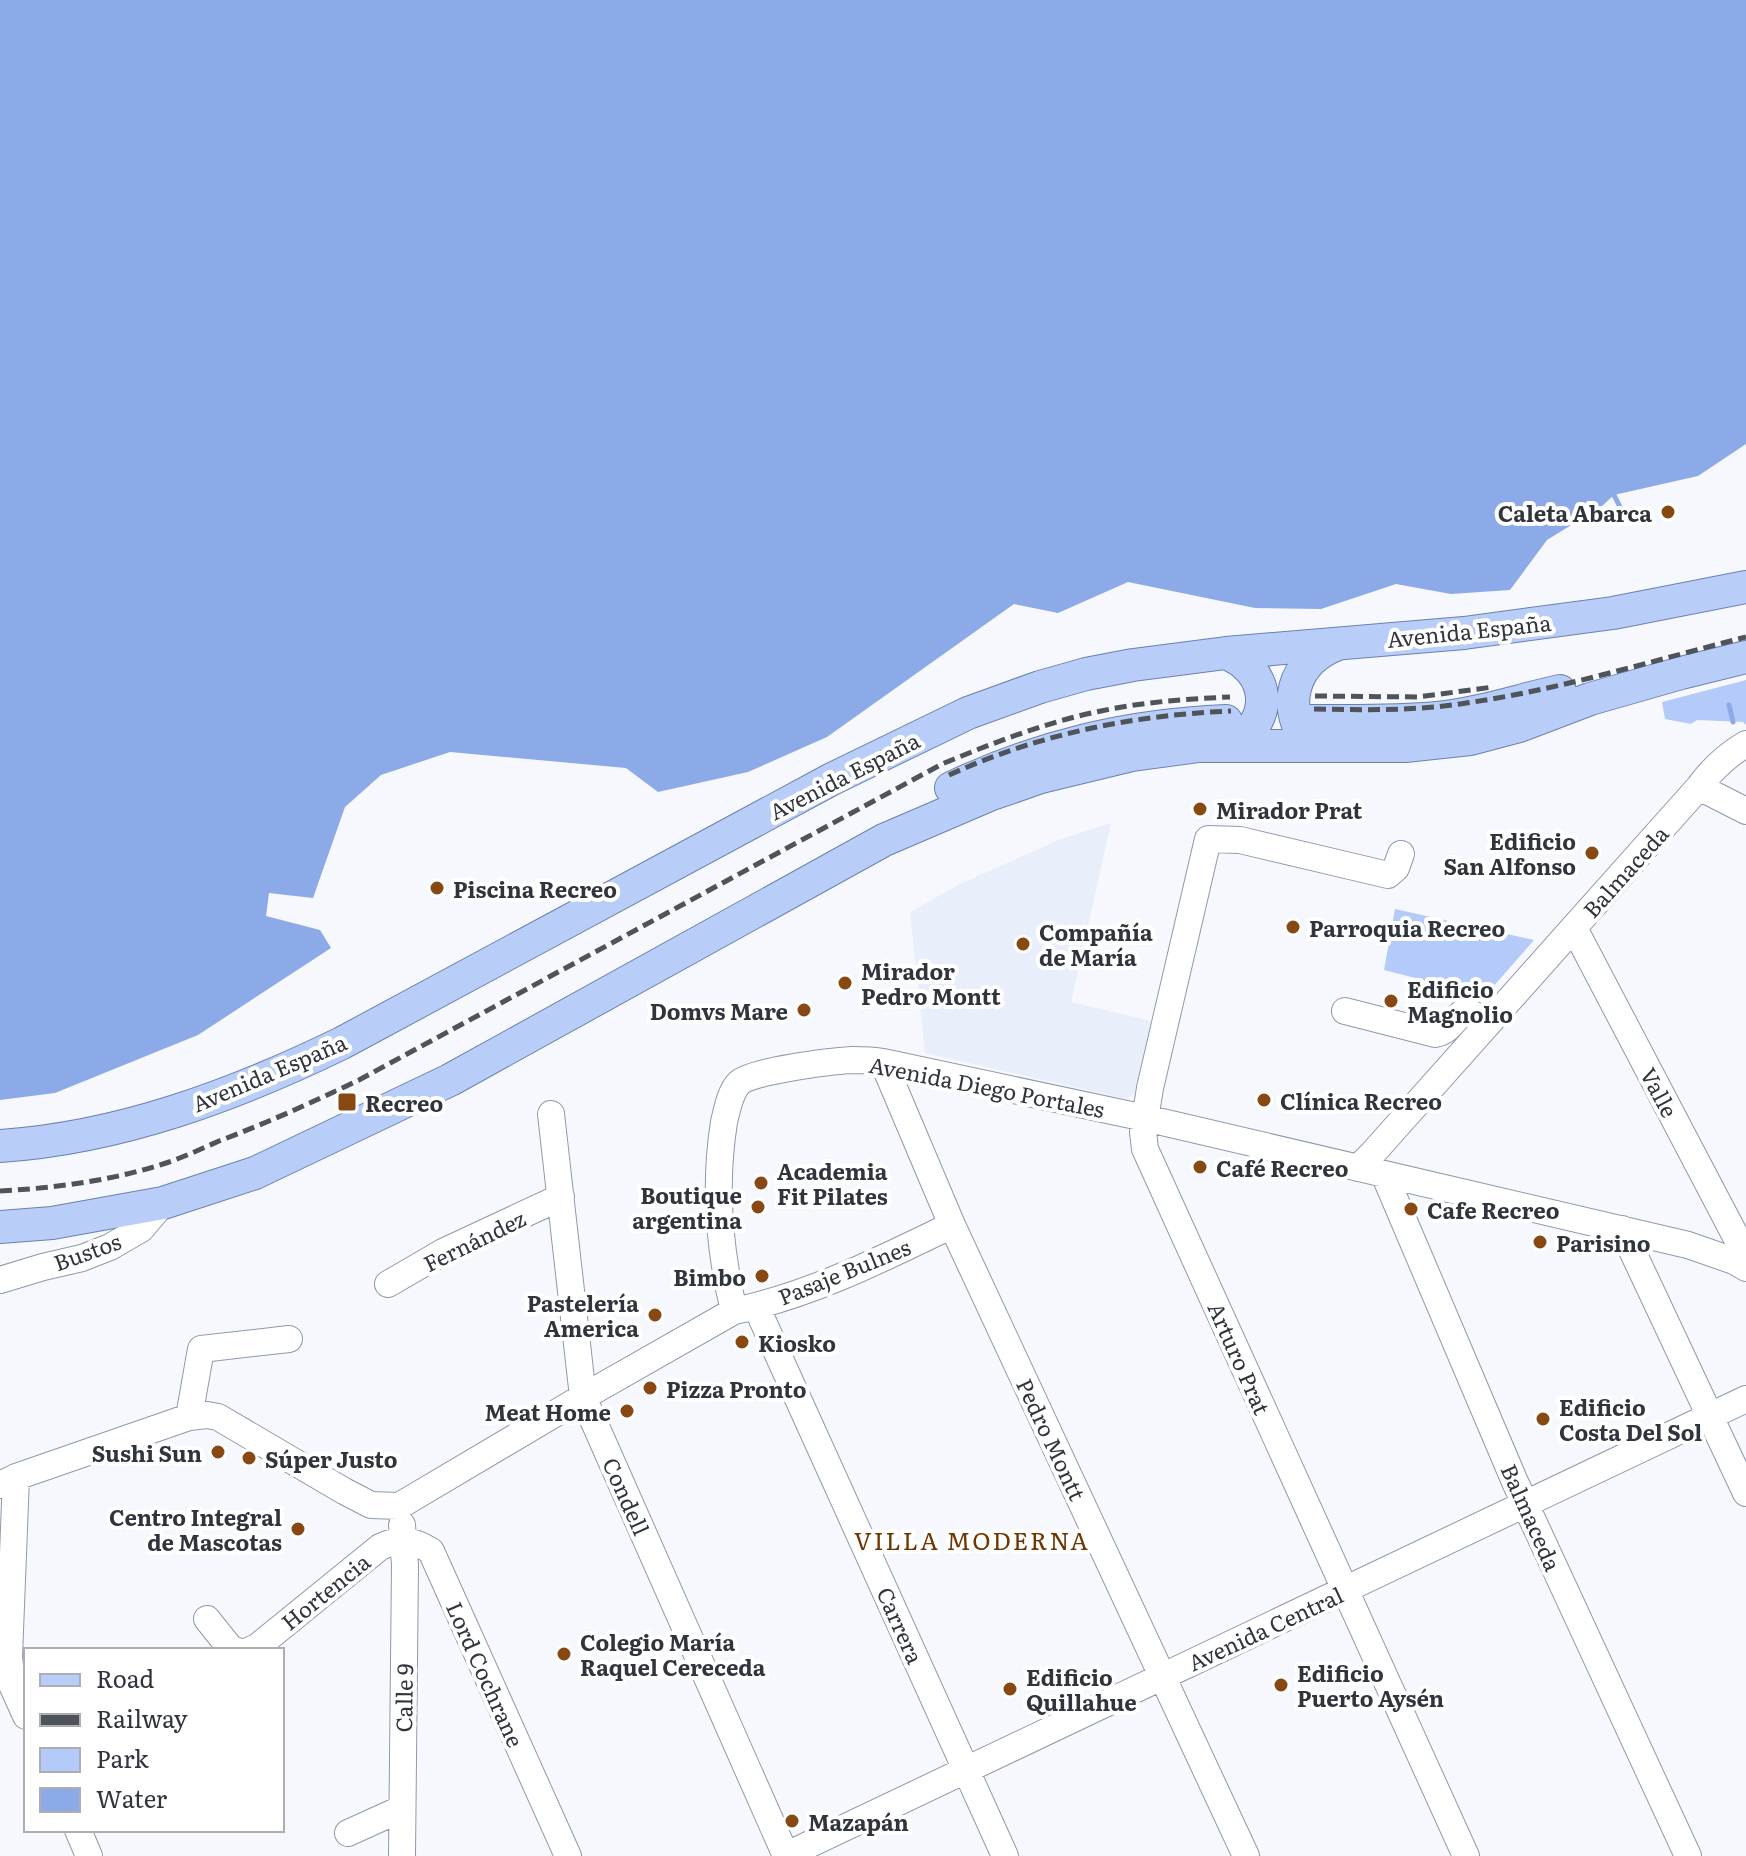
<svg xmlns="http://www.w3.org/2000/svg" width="1746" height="1856" viewBox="0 0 1746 1856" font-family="Literata,serif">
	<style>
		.built { fill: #e8eefa }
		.green { fill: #b4cbfa }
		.water { fill: #8caae8 }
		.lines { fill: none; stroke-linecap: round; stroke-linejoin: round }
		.stream { stroke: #8caae8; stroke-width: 5 }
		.minor-casing { stroke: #8e99ad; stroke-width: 28 }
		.major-casing { stroke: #6a81b2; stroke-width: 34 }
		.minor { stroke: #fff; stroke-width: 26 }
		.major { stroke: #b8cdf7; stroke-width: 32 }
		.rail { stroke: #4f535a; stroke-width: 5; stroke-dasharray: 12 6; stroke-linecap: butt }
		.poi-dot { fill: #884812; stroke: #fff; stroke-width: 3 }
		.labels { text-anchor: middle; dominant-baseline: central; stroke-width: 8; stroke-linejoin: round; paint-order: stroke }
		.poi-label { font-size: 22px; font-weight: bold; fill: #30343c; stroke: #fff; text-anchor: start }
		.street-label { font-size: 22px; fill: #30343c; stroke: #fff }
		.neighbourhood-label { font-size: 24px; letter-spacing: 2px; fill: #703601; stroke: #fff }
	</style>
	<rect width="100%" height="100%" fill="#f6f8fd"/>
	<path class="built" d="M1111,823L1071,1002L1151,1021L1134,1094L1126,1099L925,1053L910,912L958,885L1061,839Z"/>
	<path class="green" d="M1746,680V725L1743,722L1697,720L1691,724L1665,719L1662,702Z
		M1395,909L1534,940L1485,996L1384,970Z"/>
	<path class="water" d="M0,0H1746V444L1698,476L1614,495L1602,506L1547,540L1510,590L1451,594L1396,584L1321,609L1255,608L1128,582L1058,613L1014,604L827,737L748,772L658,792L626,768L450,752L381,775L345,807L313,898L269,893L266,916L320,930L331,948L198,1035L55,1093L0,1100Z"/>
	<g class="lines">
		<path class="stream" d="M1614,495L1620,507L1619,517
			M1729,705L1733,722"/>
		<g class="minor-casing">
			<path id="minor" d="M1699,787L1746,811
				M1401,854L1396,868L1388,875L1240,840L1208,839L1150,1088L1143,1132L1145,1149L1466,1856
				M1574,928L1746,1256
				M1345,1011L1435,1034C1452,1031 1458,1012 1465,1012C1472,1011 1482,1021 1488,1024
				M883,1062L952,1225L1246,1856
				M551,1114L583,1397L786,1856
				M1358,1168L1372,1154L1699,787C1712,769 1727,755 1746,744
				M1384,1174L1515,1482L1688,1856
				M1622,1229L1746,1493
				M0,1280L43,1267L82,1258L110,1247L141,1229L163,1203
				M388,1284L443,1252L561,1197
				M756,1306L1005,1856
				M734,1311C719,1249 714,1185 724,1122C727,1110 730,1092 739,1083C750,1071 833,1061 852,1060C863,1060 872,1060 883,1062L1145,1118L1688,1245L1734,1261L1746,1268
				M189,1417L201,1349L289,1339
				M16,1477L9,1657L12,1685L26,1716
				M0,1485L16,1477L189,1417L207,1415L218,1417L344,1491L371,1505L399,1506L583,1397L734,1311C811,1295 882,1259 952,1225
				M207,1619L231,1649L235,1650
				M250,1650L257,1647L380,1547C400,1538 412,1539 431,1551L568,1856
				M78,1830L89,1856
				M348,1833L401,1809
				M402,1856L405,1565L402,1525
				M785,1856L1746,1399"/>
		</g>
		<g class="major-casing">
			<path id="major" d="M1226,653C1270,671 1275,719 1234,744
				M1312,721C1354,721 1396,722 1437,718C1479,714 1519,700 1560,691
				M1311,746C1279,708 1292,661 1338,644
				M951,788C1040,746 1128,725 1226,721
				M0,1146C120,1138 235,1095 342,1043L832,779L968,713L1040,687L1086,674L1133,665L1226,653L1464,633L1613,613L1746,587
				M0,1227L52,1223L163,1203L255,1173L450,1080L884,840L989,795L1041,777L1132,755L1199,746H1405L1470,739L1519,726L1590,699L1681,673L1746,657"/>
		</g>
		<use href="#minor" class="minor"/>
		<use href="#major" class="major"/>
		<path class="rail" d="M1315,696L1418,697L1493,687
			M1314,709C1365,710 1416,711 1466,703C1559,690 1655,660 1746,637
			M949,775C1039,734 1133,715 1231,711
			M0,1191C54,1188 110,1181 163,1164C182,1158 201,1149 219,1141C267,1123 313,1102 359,1080L942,764C993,743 1046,722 1101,711C1143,702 1186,699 1230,697"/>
	</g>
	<g class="poi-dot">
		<circle cx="1668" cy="512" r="8"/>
		<circle cx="1200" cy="809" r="8"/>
		<circle cx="1592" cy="853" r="8"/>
		<circle cx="437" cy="888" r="8"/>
		<circle cx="1293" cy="927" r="8"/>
		<circle cx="1023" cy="944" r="8"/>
		<circle cx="845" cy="983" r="8"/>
		<circle cx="1391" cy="1001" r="8"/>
		<circle cx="804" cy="1010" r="8"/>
		<circle cx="1264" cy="1100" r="8"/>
		<rect x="337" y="1092" width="20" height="20" rx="4"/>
		<circle cx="1200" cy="1167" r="8"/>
		<circle cx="761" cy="1183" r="8"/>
		<circle cx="758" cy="1207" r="8"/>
		<circle cx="1411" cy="1209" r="8"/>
		<circle cx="1540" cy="1242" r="8"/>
		<circle cx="762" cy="1276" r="8"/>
		<circle cx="655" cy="1315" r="8"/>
		<circle cx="742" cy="1342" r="8"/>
		<circle cx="650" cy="1388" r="8"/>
		<circle cx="627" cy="1411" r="8"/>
		<circle cx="1543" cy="1419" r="8"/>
		<circle cx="218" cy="1452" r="8"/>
		<circle cx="249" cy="1458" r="8"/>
		<circle cx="298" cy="1529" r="8"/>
		<circle cx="564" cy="1654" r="8"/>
		<circle cx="1281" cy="1685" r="8"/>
		<circle cx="1010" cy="1689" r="8"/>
		<circle cx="792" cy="1821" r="8"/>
	</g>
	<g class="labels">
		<g class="poi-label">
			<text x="1652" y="512" text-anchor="end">Caleta Abarca</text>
			<text x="1216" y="809">Mirador Prat</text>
			<text x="1576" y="840" text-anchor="end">Edificio<tspan x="1576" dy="25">San Alfonso</tspan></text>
			<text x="453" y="888">Piscina Recreo</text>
			<text x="1309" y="927">Parroquia Recreo</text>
			<text x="1039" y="931">Compañía<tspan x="1039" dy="25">de María</tspan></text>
			<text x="861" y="970">Mirador<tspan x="861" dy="25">Pedro Montt</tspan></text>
			<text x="1407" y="988">Edificio<tspan x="1407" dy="25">Magnolio</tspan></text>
			<text x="788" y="1010" text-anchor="end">Domvs Mare</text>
			<text x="1280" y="1100">Clínica Recreo</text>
			<text x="365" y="1102">Recreo</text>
			<text x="1216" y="1167">Café Recreo</text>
			<text x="777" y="1170">Academia<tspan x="777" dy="25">Fit Pilates</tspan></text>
			<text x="742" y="1194" text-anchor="end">Boutique<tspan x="742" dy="25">argentina</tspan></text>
			<text x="1427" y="1209">Cafe Recreo</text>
			<text x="1556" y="1242">Parisino</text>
			<text x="746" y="1276" text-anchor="end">Bimbo</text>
			<text x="639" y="1302" text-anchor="end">Pastelería<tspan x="639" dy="25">America</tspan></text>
			<text x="758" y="1342">Kiosko</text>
			<text x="666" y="1388">Pizza Pronto</text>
			<text x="1559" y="1406">Edificio<tspan x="1559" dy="25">Costa Del Sol</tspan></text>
			<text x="611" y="1411" text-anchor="end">Meat Home</text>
			<text x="202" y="1452" text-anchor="end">Sushi Sun</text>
			<text x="265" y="1458">Súper Justo</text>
			<text x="282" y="1516" text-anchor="end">Centro Integral<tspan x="282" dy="25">de Mascotas</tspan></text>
			<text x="580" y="1641">Colegio María<tspan x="580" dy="25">Raquel Cereceda</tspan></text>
			<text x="1297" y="1672">Edificio<tspan x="1297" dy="25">Puerto Aysén</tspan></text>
			<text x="1026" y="1676">Edificio<tspan x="1026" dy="25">Quillahue</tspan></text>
			<text x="808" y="1821">Mazapán</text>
		</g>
		<g class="street-label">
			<text transform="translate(1469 630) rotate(-6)">Avenida España</text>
			<text transform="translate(844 775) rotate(-27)">Avenida España</text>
			<text transform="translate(1625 871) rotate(-48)">Balmaceda</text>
			<text transform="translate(269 1072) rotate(-23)">Avenida España</text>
			<text transform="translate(987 1086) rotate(11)">Avenida Diego Portales</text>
			<text transform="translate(1660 1092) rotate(62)">Valle</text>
			<text transform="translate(474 1240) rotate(-26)">Fernández</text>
			<text transform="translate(87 1251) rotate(-20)">Bustos</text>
			<text transform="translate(844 1271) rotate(-22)">Pasaje Bulnes</text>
			<text transform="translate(1240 1358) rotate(66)">Arturo Prat</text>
			<text transform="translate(1052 1439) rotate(65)">Pedro Montt</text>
			<text transform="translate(627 1496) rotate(66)">Condell</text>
			<text transform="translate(1532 1517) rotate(66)">Balmaceda</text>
			<text transform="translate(325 1591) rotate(-39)">Hortencia</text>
			<text transform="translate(901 1625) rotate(66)">Carrera</text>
			<text transform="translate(1265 1628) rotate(-25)">Avenida Central</text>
			<text transform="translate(486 1674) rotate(66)">Lord Cochrane</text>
			<text transform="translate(403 1698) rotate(-89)">Calle 9</text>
		</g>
		<g class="neighbourhood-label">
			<text x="972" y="1539">VILLA MODERNA</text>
		</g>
	</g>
	<rect x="24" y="1648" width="260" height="184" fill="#ffffff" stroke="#acaeb1" stroke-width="2"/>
	<rect x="40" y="1674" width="40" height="12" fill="#b8cdf7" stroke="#acaeb1" stroke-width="2"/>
	<text x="96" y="1688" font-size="24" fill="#30343c">Road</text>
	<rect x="40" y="1714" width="40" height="12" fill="#4f535a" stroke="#acaeb1" stroke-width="2"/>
	<text x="96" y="1728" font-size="24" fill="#30343c">Railway</text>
	<rect x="40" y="1748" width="40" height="24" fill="#b4cbfa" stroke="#acaeb1" stroke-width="2"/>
	<text x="96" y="1768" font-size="24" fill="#30343c">Park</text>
	<rect x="40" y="1788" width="40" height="24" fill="#8caae8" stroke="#acaeb1" stroke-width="2"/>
	<text x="96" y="1808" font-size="24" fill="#30343c">Water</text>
</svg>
